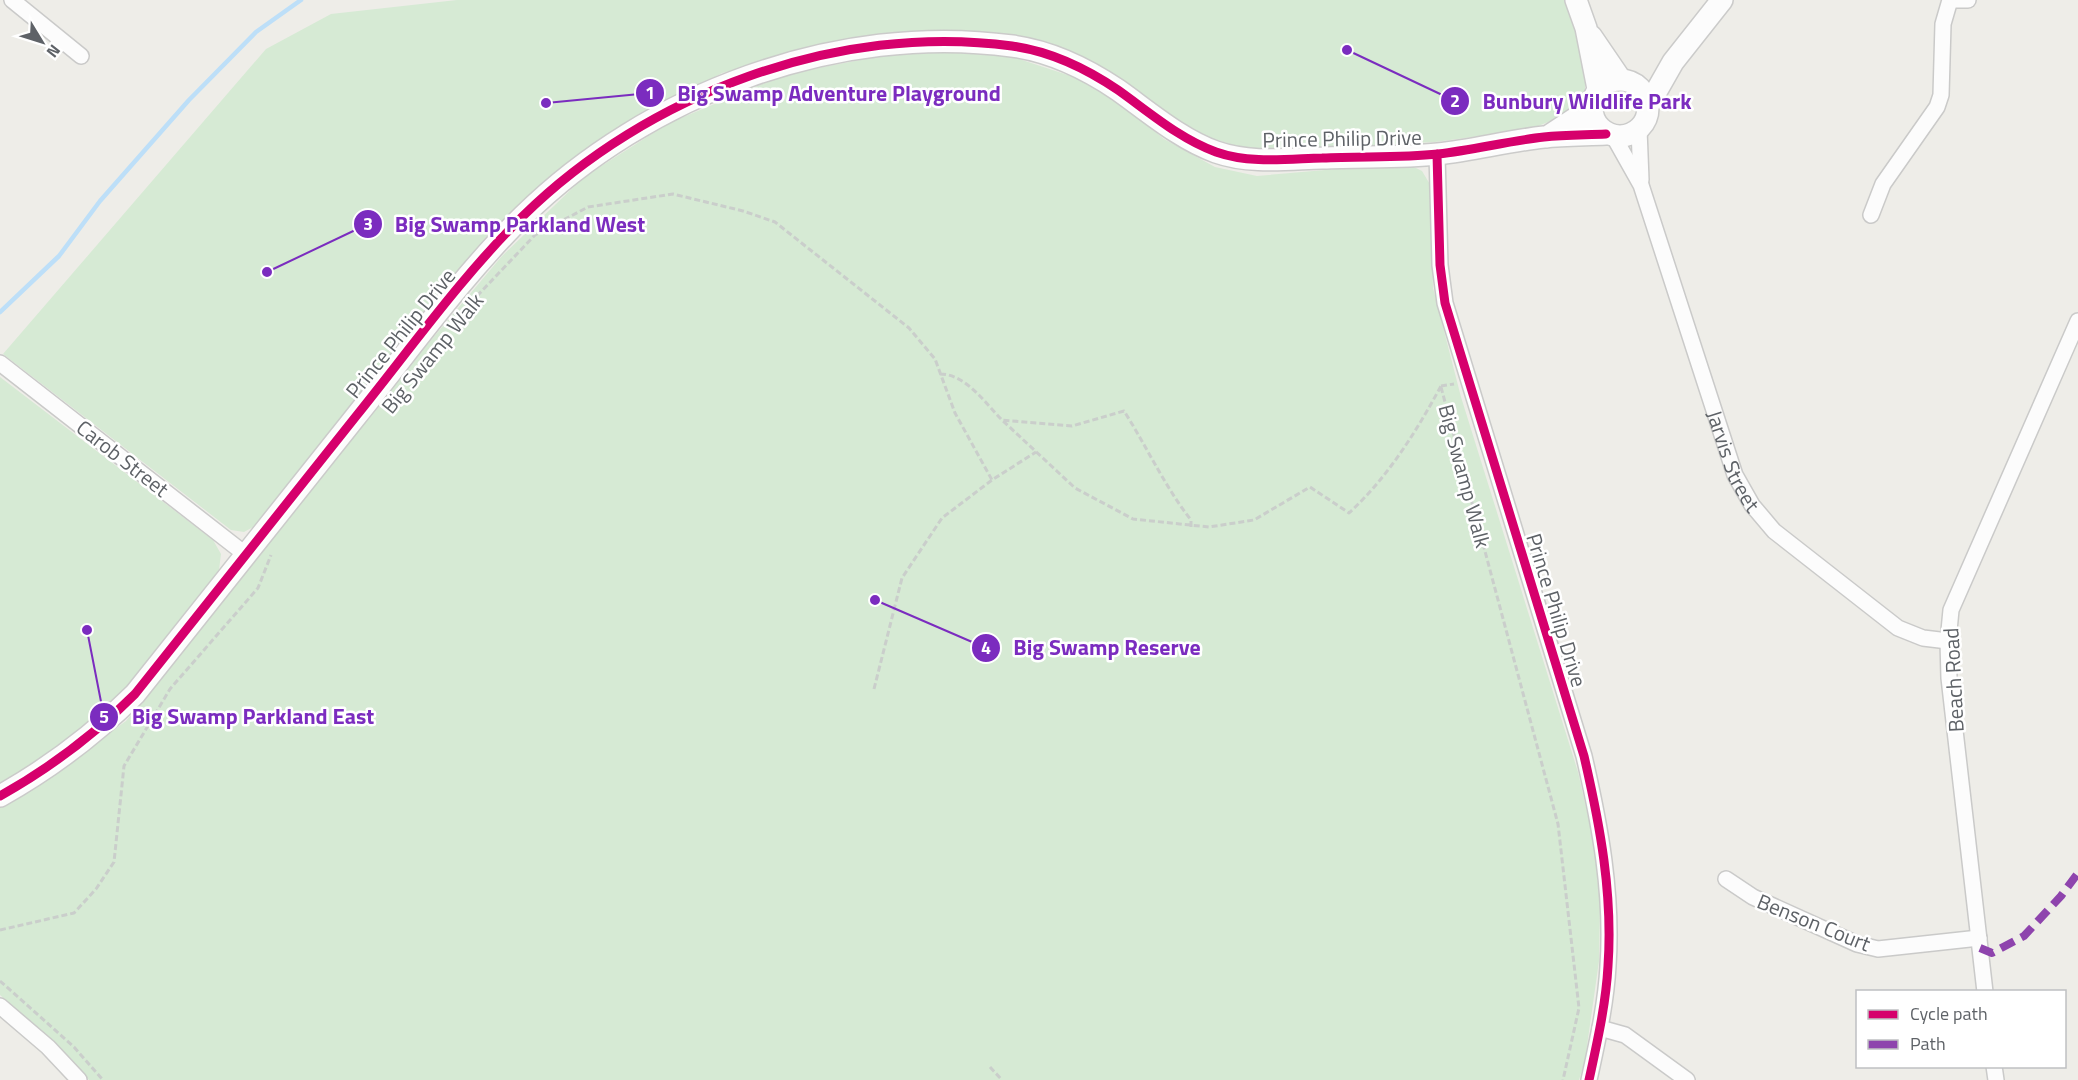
<svg xmlns="http://www.w3.org/2000/svg" width="2078" height="1080" viewBox="0 0 2078 1080" font-family="'Titillium Web',sans-serif">
	<style>
		.green { fill: #d6ead4 }
		.lines { fill: none; stroke-linecap: round; stroke-linejoin: round }
		.stream { stroke: #bddff8; stroke-width: 4.5 }
		.street-casing { stroke: #cacac9; stroke-width: 18 }
		.secondary-casing { stroke: #cbcbca; stroke-width: 24 }
		.path { stroke: #cacecb; stroke-width: 3; stroke-dasharray: 6 3; stroke-linecap: butt }
		.street { stroke: #fcfcfc; stroke-width: 15 }
		.secondary { stroke: #fcfcfc; stroke-width: 21 }
		.quiet { stroke: #8e44ad; stroke-width: 8; stroke-dasharray: 15 8; stroke-linecap: butt }
		.cycleway-casing { stroke: #fff; stroke-width: 13 }
		.cycleway { stroke: #d6006c; stroke-width: 9 }
		.labels { text-anchor: middle; dominant-baseline: central; stroke-width: 5; stroke-linejoin: round; paint-order: stroke }
		.street-label { font-size: 21px; fill: #5e6267; stroke: #fff }
		.leader { fill: none; stroke: #7b2cbf; stroke-width: 2 }
		.callout-dot { fill: #7b2cbf; stroke: #fff; stroke-width: 2 }
		.mark-label { font-size: 18px; text-anchor: middle; font-weight: bold; fill: #fff }
		.callout-label { font-size: 22px; text-anchor: middle; font-weight: bold; fill: #7b2cbf; stroke: #fff; stroke-width: 5; stroke-linejoin: round; paint-order: stroke }
	</style>
	<rect width="100%" height="100%" fill="#eeede8"/>
	<path class="green" d="M457,0H1566L1585,62V92L1565,115L1531,129L1435,142L1253,151L1211,138L1179,123L1091,61L1063,50L1007,36L905,33L797,53L722,73L613,134L427,313L255,526L244,532L231,530L3,354L266,49L331,14Z
		M924,48L1007,55L1080,79L1118,101L1164,139L1215,167L1257,176L1406,163L1422,171L1431,186L1433,288L1461,397L1578,772L1594,843L1600,907L1599,961L1585,1060L1579,1080H89L56,1044L0,995V805L37,785L126,721L426,346L502,256L584,177L669,123L786,74Z
		M0,377L213,540L221,554L219,570L128,689L93,724L0,786Z"/>
	<g class="lines">
		<path class="stream" d="M0,312L59,256L100,201L189,100L256,32L301,0"/>
		<g class="street-casing">
			<g id="street">
				<path d="M12,0L81,56"/>
				<path d="M1953,0H1968"/>
				<path d="M1639,129L1641,180"/>
				<path id="s1" d="M1614,137L1641,185L1735,475L1752,505L1774,531L1898,628L1923,638L1948,641"/>
				<path d="M1437,154L1440,265L1445,303L1584,756C1600,825 1613,894 1608,966C1606,1004 1597,1043 1589,1080"/>
				<path d="M1871,215L1883,184L1937,107L1941,95L1943,24L1950,0"/>
				<path d="M0,363L245,554"/>
				<path d="M1726,879L1753,897L1857,944L1878,949L1979,938"/>
				<path d="M1985,992L1949,678L1948,641L1951,610L2078,321"/>
				<path d="M0,1006L48,1047L79,1080"/>
				<path d="M1600,1028L1625,1035L1687,1080"/>
				<path d="M1994,1066L1996,1080"/>
			</g>
		</g>
		<g class="secondary-casing">
			<path id="secondary" d="M1576,0L1586,28L1598,89
				M1591,36L1621,80
				M1592 108a28 28 0 1 1 56 0a28 28 0 1 1-56 0Z
				M1648,106L1673,62L1722,0
				M1547,137L1591,108
				M0,796C50,768 94,735 135,694C209,601 283,508 357,415C411,348 462,276 523,216C647,94 838,22 1012,46C1049,51 1087,69 1118,90C1149,112 1180,139 1216,152C1250,164 1287,159 1322,158C1361,156 1400,158 1438,154C1474,150 1508,141 1544,137C1564,135 1586,135 1606,134"/>
		</g>
		<path class="path" d="M477,296L535,235L588,207L673,194L743,211L775,222L909,328L935,359L955,413L992,480
			M940,374C966,374 985,403 1002,420
			M1441,386L1454,384
			M1441,387L1558,824L1579,1008L1563,1080
			M1191,527V520C1165,487 1147,447 1124,411L1072,426L1002,420L1075,488L1133,519L1209,527L1254,520L1310,487L1349,513C1388,477 1416,432 1441,386
			M874,689L902,578L942,518L992,480L1036,452
			M0,930L74,913L96,889L114,862L124,766L170,689L258,588L271,555
			M0,981L74,1047L103,1080
			M990,1067L1002,1080"/>
		<use href="#street" class="street"/>
		<use href="#secondary" class="secondary"/>
		<path class="quiet" d="M1980,948L1992,953L2024,936L2061,896L2078,873"/>
		<g class="cycleway-casing">
			<path id="cycleway" d="M1437,154L1440,265L1445,303L1584,756C1600,825 1613,894 1608,966C1606,1004 1597,1043 1589,1080
				M0,796C50,768 94,735 135,694C209,601 283,508 357,415C411,348 462,276 523,216C647,94 838,22 1012,46C1049,51 1087,69 1118,90C1149,112 1180,139 1216,152C1250,164 1287,159 1322,158C1361,156 1400,158 1438,154C1474,150 1508,141 1544,137C1564,135 1586,135 1606,134"/>
		</g>
		<use href="#cycleway" class="cycleway"/>
	</g>
	<g class="labels">
		<g class="street-label">
			<text transform="translate(1342 138) rotate(-1)">Prince Philip Drive</text>
			<text transform="translate(400 333) rotate(-51)">Prince Philip Drive</text>
			<text transform="translate(432 353) rotate(-51)">Big Swamp Walk</text>
			<text transform="translate(123 458) rotate(38)">Carob Street</text>
			<text stroke="none"><textPath href="#s1" startOffset="346">Jarvis Street</textPath></text>
			<text transform="translate(1465 476) rotate(75)">Big Swamp Walk</text>
			<text transform="translate(1557 610) rotate(73)">Prince Philip Drive</text>
			<text transform="translate(1953 680) rotate(-93)">Beach Road</text>
			<text transform="translate(1814 922) rotate(22)">Benson Court</text>
		</g>
	</g>
	<path class="leader" d="M546 103L650 93M1347 50L1455 101M267 272L368 224M875 600L986 648M87 630L104 717"/>
	<g class="callout-dot">
		<circle cx="546" cy="103" r="6"/>
		<circle cx="1347" cy="50" r="6"/>
		<circle cx="267" cy="272" r="6"/>
		<circle cx="875" cy="600" r="6"/>
		<circle cx="87" cy="630" r="6"/>
		<circle cx="650" cy="93" r="15"/>
		<circle cx="1455" cy="101" r="15"/>
		<circle cx="368" cy="224" r="15"/>
		<circle cx="986" cy="648" r="15"/>
		<circle cx="104" cy="717" r="15"/>
	</g>
	<g class="mark-label">
		<text x="650" y="99">1</text>
		<text x="1455" y="107">2</text>
		<text x="368" y="230">3</text>
		<text x="986" y="654">4</text>
		<text x="104" y="723">5</text>
	</g>
	<g class="callout-label">
		<text x="839" y="101">Big Swamp Adventure Playground</text>
		<text x="1587" y="109">Bunbury Wildlife Park</text>
		<text x="520" y="232">Big Swamp Parkland West</text>
		<text x="1107" y="655">Big Swamp Reserve</text>
		<text x="253" y="724">Big Swamp Parkland East</text>
	</g>
	<rect x="1856" y="990" width="210" height="78" fill="#ffffff" stroke="#bfc0c2" stroke-width="1.5"/>
	<rect x="1868" y="1010" width="30" height="9" fill="#d6006c" stroke="#bfc0c2" stroke-width="1.5"/>
	<text x="1910" y="1020" font-size="18" fill="#5e6267">Cycle path</text>
	<rect x="1868" y="1040" width="30" height="9" fill="#8e44ad" stroke="#bfc0c2" stroke-width="1.5"/>
	<text x="1910" y="1050" font-size="18" fill="#5e6267">Path</text>
	<g transform="translate(42 42) rotate(128)" stroke="#ffffff" stroke-width="4.5" paint-order="stroke">
	<path d="M0-4.5L10 22L0 15L-10 22Z" fill="#5e6267"/>
	<text y="-9" font-size="16" font-weight="bold" text-anchor="middle" fill="#5e6267">N</text>
	</g>
</svg>
